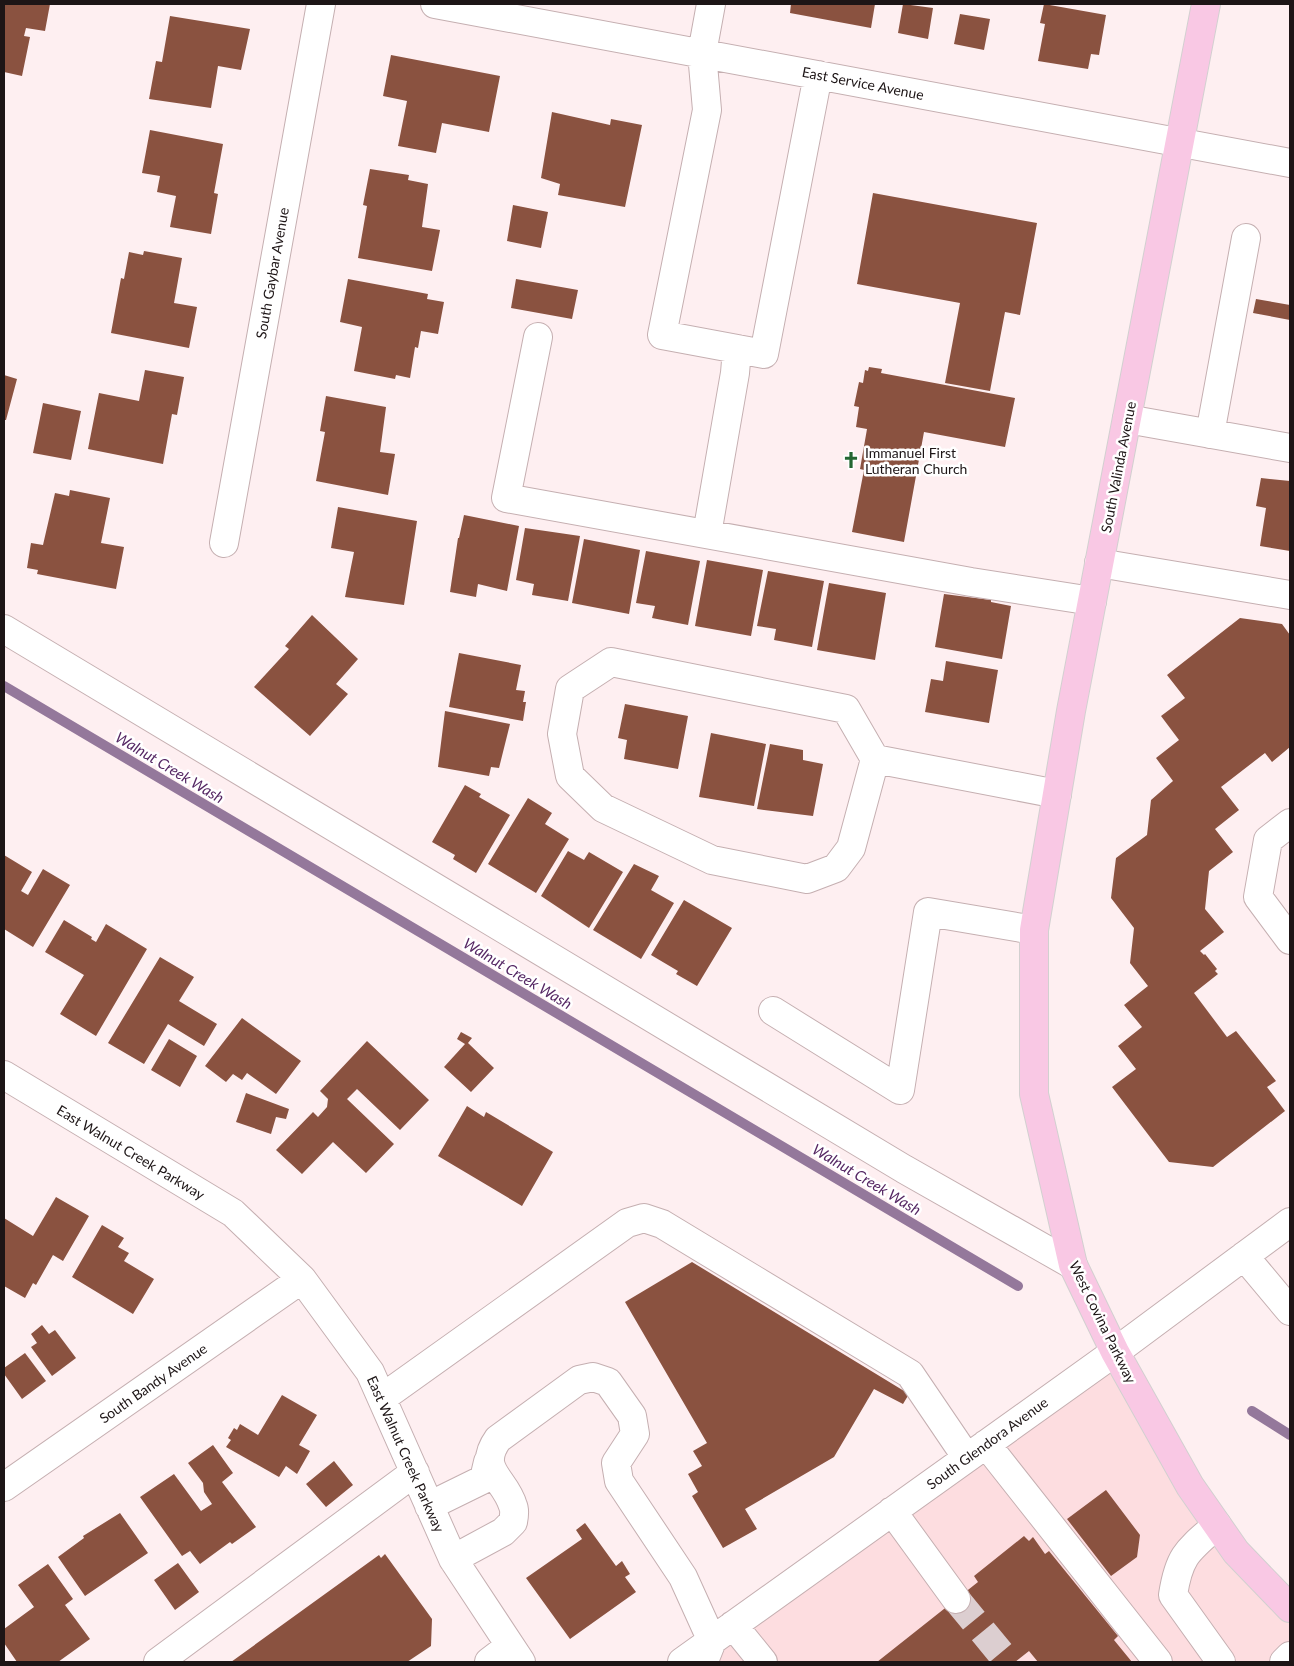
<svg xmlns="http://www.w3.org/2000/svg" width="1294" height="1666" viewBox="0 0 1294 1666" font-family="Lato,sans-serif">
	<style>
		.built { fill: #fddde0 }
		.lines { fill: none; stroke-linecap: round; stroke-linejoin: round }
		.stream { stroke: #94789b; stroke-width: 10 }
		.building { fill: #8a5240 }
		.minor-tunnel { stroke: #dcced0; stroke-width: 28; stroke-dasharray: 28 14; stroke-linecap: butt }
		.minor-casing { stroke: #c5afb1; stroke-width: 30 }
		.major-casing { stroke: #d2d0d0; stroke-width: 30 }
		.minor { stroke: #fff; stroke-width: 28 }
		.major { stroke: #f9c8e4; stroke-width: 28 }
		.labels { text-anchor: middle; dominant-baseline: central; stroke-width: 5; stroke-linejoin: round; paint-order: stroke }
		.street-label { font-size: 14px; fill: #1d1516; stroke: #fff }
		.poi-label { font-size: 14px; fill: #1d1516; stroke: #fff; text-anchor: start }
		.water-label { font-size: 15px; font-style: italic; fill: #562864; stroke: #fff }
	</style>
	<rect width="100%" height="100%" fill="#feeff1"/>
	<path class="built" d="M1115,1352L1190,1486L1290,1608V1662H681Z"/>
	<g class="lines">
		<path class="stream" d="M4,686L1018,1286
			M1252,1411L1290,1435"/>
	</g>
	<path class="building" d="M4,4H50L45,31L26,28L24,36L30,37L22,76L4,72Z
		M791,4H875L871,28L790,13Z
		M903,4L933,8L928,39L898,33Z
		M1044,4L1106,15L1099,55L1091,54L1088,69L1038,61L1045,24L1040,23Z
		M960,14L990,19L984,50L954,44Z
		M170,16L250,29L241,70L218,66L211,108L149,99L156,61L162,62Z
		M391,55L500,76L489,132L442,123L436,153L398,146L407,101L383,96Z
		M552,112L610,125L611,119L642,125L625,207L558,195L560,184L541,178Z
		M150,130L223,144L214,193L218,194L211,234L170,227L176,196L157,192L160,176L142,173Z
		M370,169L409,175L408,180L428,184L422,227L440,230L432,271L358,258L367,206L363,205Z
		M873,193L1037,223L1020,315L1005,312L990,391L945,383L960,303L857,284Z
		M513,205L548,212L541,248L507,241Z
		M144,251L182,258L174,303L197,307L189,348L111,333L121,278L124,279L129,252L143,255Z
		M348,279L428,294L427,299L444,302L438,334L421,331L418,348L415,347L410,378L396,375L395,379L354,371L362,327L340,322Z
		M516,279L578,290L572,319L511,308Z
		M1256,299L1290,305V320L1253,313Z
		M869,367L882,369L881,373L1015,398L1005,447L924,432L904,542L852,532L864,470L860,469L867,429L856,427L859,407L854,406L859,382L863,383L865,370L868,371Z
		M145,370L184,377L177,415L172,414L163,464L88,449L99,393L139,401Z
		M4,375L17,379L6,420H4Z
		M326,396L386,407L380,452L395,454L388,495L316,481L325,432L320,431Z
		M43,403L81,411L71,460L33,453Z
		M1261,478L1290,481V551L1260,546L1266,508L1256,506Z
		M70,490L110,498L101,543L124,547L116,589L37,574L38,570L27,568L31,543L43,545L55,493L69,496Z
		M338,507L417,521L404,605L345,597L354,552L331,548Z
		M464,515L519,526L507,591L478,584L476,597L450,592L458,538H459Z
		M525,528L580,536L568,601L532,595L534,584L516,580Z
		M584,539L640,550L629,614L572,603Z
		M646,551L700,561L688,625L652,618L655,606L636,603Z
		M707,560L763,570L751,636L695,626Z
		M768,571L824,581L812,647L774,640L776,629L757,626Z
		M829,583L886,593L875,660L817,650Z
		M944,594L991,600V602L1011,606L1002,659L935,647Z
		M312,615L358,659L336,684L348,694L310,736L254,687L289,649L285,646Z
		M1240,618L1282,624L1290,635V747L1272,762L1265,753L1221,787L1239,810L1215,829L1233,852L1209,871L1205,909L1224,932L1200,951L1204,955L1205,954L1217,969L1215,971L1218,974L1194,993L1227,1037L1236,1031L1276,1081L1267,1087L1285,1111L1213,1167L1169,1162L1112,1087L1136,1069L1118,1046L1142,1027L1124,1005L1148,986L1130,963L1134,928L1111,898L1116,858L1147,835L1151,800L1173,781L1156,758L1179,740L1161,716L1185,698L1167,675Z
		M459,653L521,665L516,690L525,691L523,702H526L523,721L449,707Z
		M946,661L998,670L989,723L925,712L931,679L943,681Z
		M625,704L688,716L678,769L624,759L627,740L618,738Z
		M445,711L510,724L499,768L491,767L489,776L438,767Z
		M711,733L766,744L754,806L699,797Z
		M770,744L803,750V760L823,764L813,816L757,809Z
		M465,785L481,794L479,797L510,815L476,873L453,859L455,855L432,842Z
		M528,798L552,813L545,824L569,839L536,893L488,864Z
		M568,851L584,860L589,852L623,872L589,928L541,896Z
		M4,855L32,872L21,891L28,895L43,869L70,885L33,947L4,929Z
		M634,864L659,876L651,890L674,903L641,959L593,930Z
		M684,900L732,928L697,986L676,974L678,971L651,955Z
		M64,920L92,937L91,939L96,942L106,924L147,949L96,1036L60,1014L84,975L45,952Z
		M160,957L194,977L179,1001L217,1024L204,1046L168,1024L144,1064L108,1043Z
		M242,1018L301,1061L276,1094L247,1073L242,1080L233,1074L226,1082L205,1066Z
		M461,1032L472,1038L468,1043L494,1068L471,1092L444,1067L465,1044L457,1039Z
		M169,1039L197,1056L180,1087L151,1070Z
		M367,1041L429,1100L400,1130L357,1089L347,1099L394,1144L366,1173L333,1142L302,1174L276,1150L313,1112L318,1117L327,1107L328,1099L320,1091Z
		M246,1093L289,1109L286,1119L276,1117L271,1134L236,1122Z
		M467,1106L484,1117L486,1112L553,1152L522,1206L438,1156Z
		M56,1197L89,1216L63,1261L53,1255L36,1285L33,1283L25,1298L4,1286V1218L33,1236Z
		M102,1225L124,1238L118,1247L129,1253L124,1261L154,1279L133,1314L72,1277Z
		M692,1262L909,1394L903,1404L874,1389L834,1457L745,1509L757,1529L723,1548L692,1496L698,1492L688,1474L702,1466L693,1451L707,1443L625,1302Z
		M42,1325L49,1334L55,1330L76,1358L52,1376L31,1347L37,1343L31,1334Z
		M25,1353L46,1381L22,1399L4,1374V1368Z
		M282,1395L317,1415L299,1445L310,1451L297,1474L286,1466L279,1477L226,1447L231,1440L228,1438L234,1428L237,1430L240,1424L258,1435Z
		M213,1445L233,1473L222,1482L256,1527L232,1544L230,1542L200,1564L190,1551L182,1556L140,1497L174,1474L201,1511L212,1504L204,1492L203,1483L188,1463Z
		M334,1461L353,1485L326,1507L306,1484Z
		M1106,1490L1140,1535L1137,1557L1111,1576L1067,1519Z
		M120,1513L148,1553L85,1596L58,1557L84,1538L83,1536Z
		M585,1523L616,1566L622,1561L630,1574L625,1577L636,1592L570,1639L526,1578L582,1539L576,1530Z
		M1024,1536L1029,1541L1033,1537L1045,1554L1049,1551L1118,1636L1114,1640L1132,1662H1038L1029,1651L1015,1662H877L978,1582L974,1576Z
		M385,1554L432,1619L431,1646L407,1662H231L379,1555L381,1558Z
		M178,1563L199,1592L175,1610L154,1580Z
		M48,1564L73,1599L65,1605L90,1639L58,1662H17L4,1643V1629L34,1607L18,1585Z"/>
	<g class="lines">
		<path class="minor-tunnel" d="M956,1599L1008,1662"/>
		<g class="minor-casing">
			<path id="minor" d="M435,4L1290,163
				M711,4L702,53L707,110L662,335L764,354L818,75
				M538,337L506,498L971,582L1092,601
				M1127,419L1290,448
				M1210,434L1246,238
				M707,534L735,373L737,349
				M224,543L321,4
				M1099,563L1290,595
				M4,629L904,1169L1073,1265
				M875,759L851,848L836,868L807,879L712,860L603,808L570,776L562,734L570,689L611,662L846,709L875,759L1057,794
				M1290,823L1268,840L1258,897L1290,940
				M773,1011L900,1090L928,912L1034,930
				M4,1075L233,1213L302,1279L370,1372L453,1559L521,1662
				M1244,1256L1290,1311
				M382,1398L627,1223L644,1218L662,1224L910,1374L967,1458
				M986,1444L1158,1662
				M4,1487L302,1279
				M429,1506L484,1479L488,1462
				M892,1511L956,1599
				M1217,1525C1187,1551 1179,1556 1173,1595L1221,1662
				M453,1559L503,1532L513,1522C514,1517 515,1510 513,1506C505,1478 476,1470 498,1439L579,1380L593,1377L608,1382L632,1416L635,1434L616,1463L619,1481L683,1577L712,1641L706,1656
				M733,1625L763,1662
				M158,1662L415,1472
				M489,1662L510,1646
				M682,1662L1115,1352L1290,1222
				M1284,1662L1290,1656"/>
		</g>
		<g class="major-casing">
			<path id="major" d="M1206,4L1071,711L1034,930V1094L1073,1265L1115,1352L1190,1486L1236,1552L1290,1608"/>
		</g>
		<use href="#minor" class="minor"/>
		<use href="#major" class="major"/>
	</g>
	<defs>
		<g id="church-bare" transform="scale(1.35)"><path d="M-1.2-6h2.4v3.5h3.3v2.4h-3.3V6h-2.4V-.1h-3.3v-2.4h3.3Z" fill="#246733" stroke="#fff" stroke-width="2.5" paint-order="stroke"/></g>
	</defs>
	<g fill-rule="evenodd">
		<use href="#church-bare" x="851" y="460"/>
	</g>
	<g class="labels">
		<g class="street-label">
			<text transform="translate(863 83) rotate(11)">East Service Avenue</text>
			<text transform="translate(272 273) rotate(-80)">South Gaybar Avenue</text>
			<text transform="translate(1118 467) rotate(-79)">South Valinda Avenue</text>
			<text transform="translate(131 1152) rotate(31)">East Walnut Creek Parkway</text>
			<text transform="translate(1103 1322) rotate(64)">West Covina Parkway</text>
			<text transform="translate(153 1383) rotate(-35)">South Bandy Avenue</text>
			<text transform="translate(987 1443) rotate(-36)">South Glendora Avenue</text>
			<text transform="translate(406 1454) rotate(66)">East Walnut Creek Parkway</text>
		</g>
		<g class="poi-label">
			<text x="865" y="452">Immanuel First<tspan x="865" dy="16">Lutheran Church</tspan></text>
		</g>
		<g class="water-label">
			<text transform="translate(170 767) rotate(31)">Walnut Creek Wash</text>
			<text transform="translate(518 973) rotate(31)">Walnut Creek Wash</text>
			<text transform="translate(867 1179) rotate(31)">Walnut Creek Wash</text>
		</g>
	</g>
	<rect width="1294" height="1666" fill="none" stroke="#1d1516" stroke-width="10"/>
</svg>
